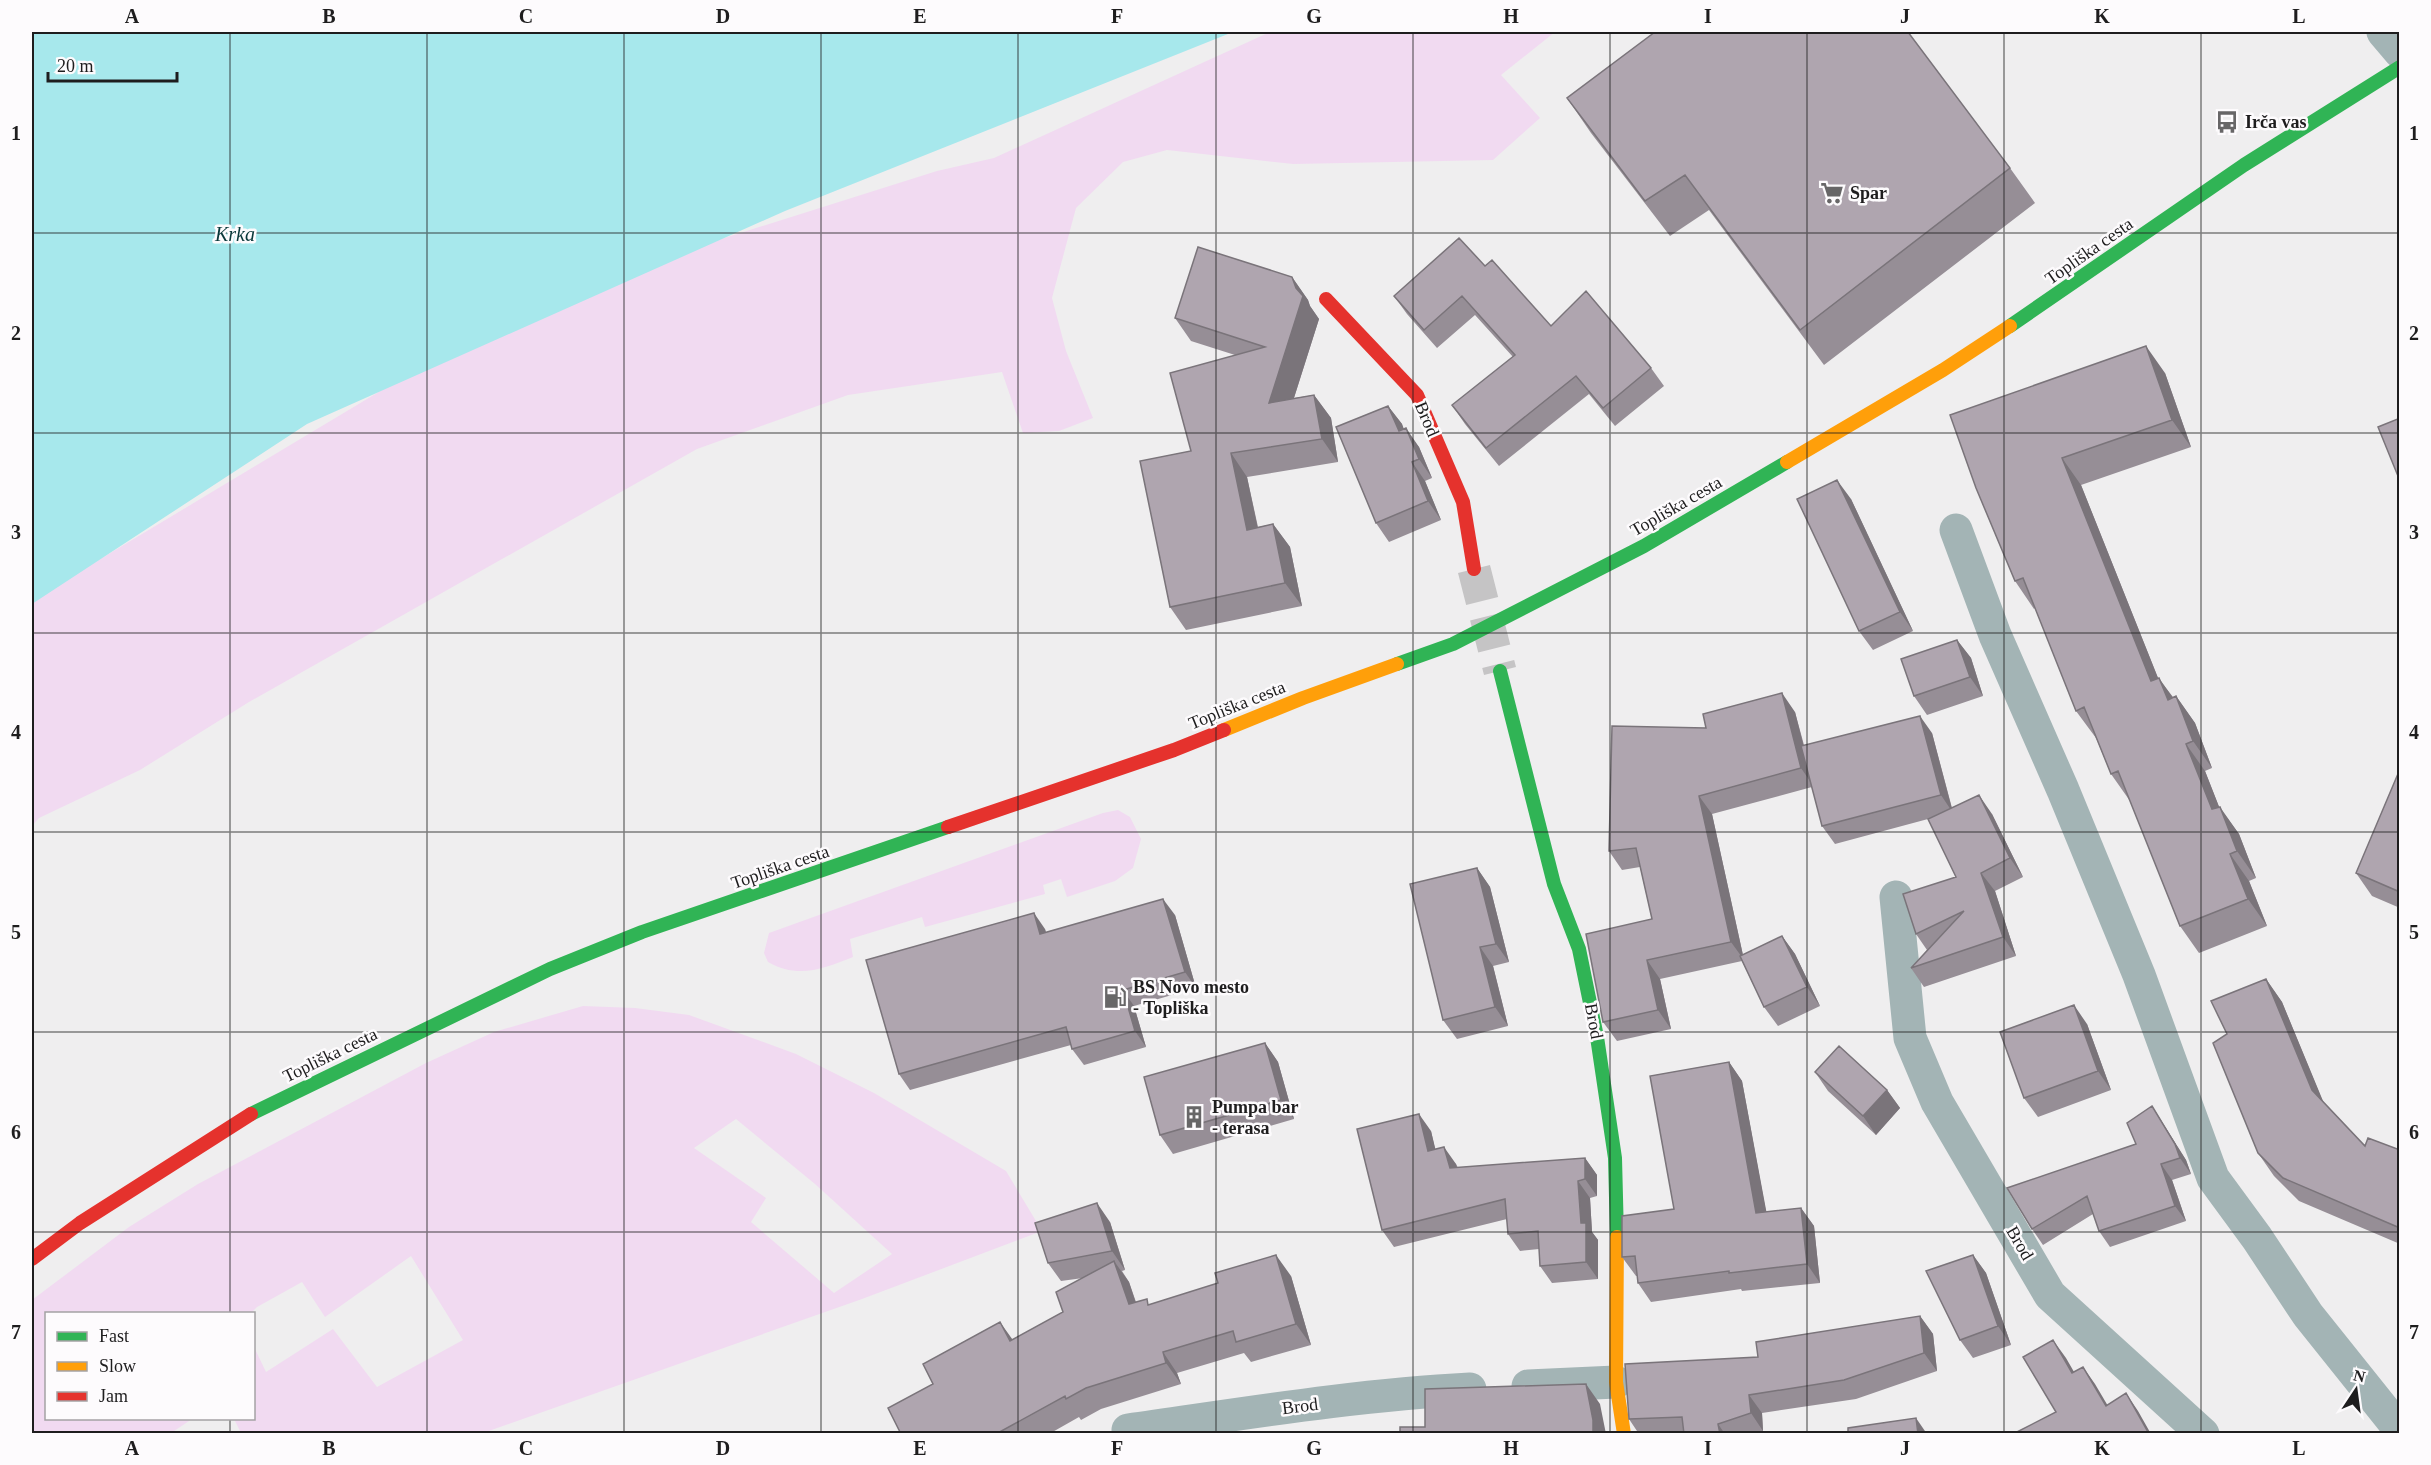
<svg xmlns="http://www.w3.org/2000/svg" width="2431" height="1465" viewBox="0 0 2431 1465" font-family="Georgia,serif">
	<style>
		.green { fill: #f1daf1; fill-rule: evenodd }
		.water { fill: #a7e8ec }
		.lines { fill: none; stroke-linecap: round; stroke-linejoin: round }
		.secondary-tunnel { stroke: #c5c4c5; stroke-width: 33; stroke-dasharray: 33 16; stroke-linecap: butt }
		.street { stroke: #a3b4b5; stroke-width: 33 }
		.fast { stroke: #30b455; stroke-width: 14 }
		.slow { stroke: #ff9f0a; stroke-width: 14 }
		.jam { stroke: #e5322d; stroke-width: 14 }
		.wall { fill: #968e96 }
		.shaded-wall { fill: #7a747a }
		.building { fill: #afa5af; stroke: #7a747a; stroke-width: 1.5 }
		.grid { fill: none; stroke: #1e1d1e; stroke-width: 1.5; stroke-opacity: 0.55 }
		.labels { text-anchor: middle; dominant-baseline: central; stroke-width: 5; stroke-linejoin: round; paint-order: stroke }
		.poi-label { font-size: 18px; font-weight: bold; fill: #1e1d1e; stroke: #fdfbfd; text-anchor: start }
		.street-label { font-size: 18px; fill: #1e1d1e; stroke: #fdfbfd }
		.water-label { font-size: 20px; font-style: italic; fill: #09383a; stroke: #fdfbfd }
		.neatline { fill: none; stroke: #1e1d1e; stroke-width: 2 }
		.grid-label { font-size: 20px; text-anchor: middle; font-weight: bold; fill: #1e1d1e }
	</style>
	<rect width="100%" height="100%" fill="#efeeef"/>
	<path class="green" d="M1270,32H1555L1501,75L1540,118L1493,160L1293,164L1167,150L1123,162L1076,208L1052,298L1066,351L1093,418L1059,431L1023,433L1002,372L848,395L697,449L249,702L140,770L39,818L32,826V600L537,297L937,171L994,158Z
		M1118,810L1130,817L1141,839L1133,868L1115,881L1067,897L1061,879L1043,885L1045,894L925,927L922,917L850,939L853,957C823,969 798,979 768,962L764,953L769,933L1103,813Z
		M583,1006L635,1008L689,1015L796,1054L874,1093L1006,1171L1042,1231L862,1299L483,1433H241L234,1419L254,1418V1347L266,1372L333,1329L377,1387L463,1340L411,1256L325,1317L302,1282L257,1307L251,1313L46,1314V1418L192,1419L171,1433L32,1434V1300L129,1227L198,1184L426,1063L494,1032ZM736,1119L815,1184L892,1254L834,1293L751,1222L766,1198L694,1148Z"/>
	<path class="water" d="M35,32H1233L785,211L307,424L32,604V34Z"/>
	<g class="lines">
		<path class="secondary-tunnel" d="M1474,569L1500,671"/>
		<path class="street" d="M2383,32L2400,52
			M1956,530L1995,635L2063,790L2139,975L2213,1178L2257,1238L2308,1315L2400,1430
			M1896,897L1910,1038L1937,1102L2050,1295L2203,1434
			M1528,1386L1616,1382
			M1128,1430C1242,1414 1355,1395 1470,1389"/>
		<path class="fast" d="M2010,326L2244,165L2400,67
			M1397,664L1453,644L1644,546L1787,462
			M1500,671L1554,884L1579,949L1597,1037L1615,1158L1617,1237
			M251,1114L550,969L642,932L948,827"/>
		<path class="slow" d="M1787,462L1943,370L2010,326
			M1224,730L1303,698L1397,664
			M1617,1237L1616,1382L1624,1434"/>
		<path class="jam" d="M1326,299L1417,395L1463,502L1474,569
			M948,827L1174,750L1224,730
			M32,1259L80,1223L251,1114"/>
	</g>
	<path class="wall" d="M1567,98L2010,168L2035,203L1824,365L1709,210L1670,236L1591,133Z
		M1485,266L1551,326L1651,368L1664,386L1615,426L1589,394L1499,466L1465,424L1452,405L1513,357L1475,315L1437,348L1407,314L1394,296Z
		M1292,277L1308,300L1310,306L1319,319L1294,398L1314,395L1331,418L1338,462L1247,477L1258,527L1273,524L1290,547L1302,606L1186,630L1170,607L1191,451L1235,355L1191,341L1175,318Z
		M2165,373L2191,447L2081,485L2158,678L2173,697L2176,696L2195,723L2212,768L2205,771L2219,807L2239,834L2256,878L2249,881L2267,926L2199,953L2180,926L2130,801L2111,774L2096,738L2076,711L2035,608L2034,609L2015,581L1976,488Z
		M1388,406L1402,424L1403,429L1419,447L1432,478L1425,481L1441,520L1389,542L1376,523Z
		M1851,499L1913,631L1873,650L1859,631Z
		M1957,640L1971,658L1983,696L1927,715L1914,696Z
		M1795,712L1804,745L1932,733L1952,808L1992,814L2023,877L1995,891L2016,956L1924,987L1911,968L1927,950L1916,934L1956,877L1928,819L1835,844L1822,826L1812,787L1712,814L1743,955L1782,936L1795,954L1820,1006L1778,1026L1764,1007L1742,961L1660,979L1671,1029L1617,1041L1603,1022L1652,919L1640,867L1622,870L1609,851L1706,728Z
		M2400,769V908L2372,896L2356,873Z
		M1477,868L1490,887L1509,962L1493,966L1508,1026L1457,1039L1443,1020Z
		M1175,915L1196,988L1134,1006L1146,1047L1084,1065L1072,1049L1071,1045L910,1090L899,1074L1045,929L1046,933Z
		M2266,979L2282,1002L2323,1102L2365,1146L2400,1150V1244L2299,1201L2274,1176L2258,1153L2227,1034Z
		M2087,1024L2111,1090L2038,1117L2024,1098Z
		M1265,1043L1278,1062L1294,1119L1173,1154L1160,1135Z
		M1729,1062L1742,1081L1766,1212L1801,1208L1814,1226L1820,1283L1742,1291L1741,1289L1651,1302L1638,1283L1637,1276H1636L1622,1257L1674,1209Z
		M1815,1072L1887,1090L1900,1108L1876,1135L1828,1091Z
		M2152,1106L2186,1160L2191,1174L2172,1180L2186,1221L2110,1247L2099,1231L2093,1214L2043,1245L2032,1229L2136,1144Z
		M1431,1131L1435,1149L1456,1164L1458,1168L1585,1158L1597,1175V1196L1590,1198L1592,1232L1598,1240V1279L1552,1283L1540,1266L1539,1249L1520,1251L1508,1234L1507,1219L1394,1247L1382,1230Z
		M1110,1222L1125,1270L1122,1271L1129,1282L1136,1302L1151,1305L1291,1276L1311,1345L1251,1362L1244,1353L1177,1373L1181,1384L1101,1409L1081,1420L1079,1417L1049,1434H901L933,1384L1063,1312L1083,1278L1061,1281L1048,1263Z
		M1973,1255L1986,1273L2011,1345L1973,1358L1960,1340Z
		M1920,1316L1933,1334L1937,1371L1856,1399L1762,1413L1763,1431L1755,1434H1639L1629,1419L1758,1357Z"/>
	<path class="shaded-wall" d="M1292,277L1308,300L1310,306L1319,319L1285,426L1269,403L1296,288Z
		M2146,346L2165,373L2191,447L2172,420Z
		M1314,395L1331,418L1338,462L1322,439Z
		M1388,406L1402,424L1412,450L1399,431Z
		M1406,428L1419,447L1432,478L1419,459Z
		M1231,453L1247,477L1263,553L1247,530Z
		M2062,458L2081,485L2170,708L2151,681Z
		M1412,462L1425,481L1441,520L1428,501Z
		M1837,480L1851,499L1913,631L1900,612Z
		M1273,524L1290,547L1302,606L1285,583Z
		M1957,640L1971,658L1983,696L1970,677Z
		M2159,678L2178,705L2168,700Z
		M1782,693L1795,712L1814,787L1801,768Z
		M2176,696L2195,723L2212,768L2193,741Z
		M1920,716L1932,733L1953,813L1941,795Z
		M2186,744L2205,771L2231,837L2212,809Z
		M1979,795L1992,814L2023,877L2010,858Z
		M1699,796L1712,814L1744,960L1731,942Z
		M2220,807L2239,834L2256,878L2237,851Z
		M2230,854L2249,881L2267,926L2248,899Z
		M1477,868L1490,887L1509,962L1496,944Z
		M1981,873L1995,891L2016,956L2003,937Z
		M1163,899L1175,915L1196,988L1185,972Z
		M1034,913L1045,929L1051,951L1040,934Z
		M1782,936L1795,954L1820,1006L1807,987Z
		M1480,947L1493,966L1508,1026L1495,1007Z
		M1647,960L1660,979L1671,1029L1658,1010Z
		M2266,979L2282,1002L2328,1113L2312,1090Z
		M1123,990L1134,1006L1146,1047L1135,1031Z
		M2074,1005L2087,1024L2111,1090L2098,1071Z
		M1265,1043L1278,1062L1294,1119L1281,1100Z
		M1729,1062L1742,1081L1770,1231L1756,1213Z
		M1887,1090L1900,1108L1876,1135L1863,1116Z
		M2152,1106L2186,1160L2191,1174L2180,1158Z
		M1419,1114L1431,1131L1440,1168L1428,1151Z
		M1444,1147L1456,1164L1462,1185L1450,1168Z
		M1585,1158L1597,1175V1196L1585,1179Z
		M2161,1164L2172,1180L2186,1221L2175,1206Z
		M1578,1181L1590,1198L1592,1232L1598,1240V1279L1586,1262L1581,1223Z
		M1097,1203L1110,1222L1125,1270L1112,1251Z
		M1801,1208L1814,1226L1820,1283L1807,1264Z
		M1276,1255L1291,1276L1311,1345L1296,1324Z
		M1973,1255L1986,1273L2011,1345L1998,1326Z
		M1114,1261L1129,1282L1143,1325L1129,1304Z
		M1920,1316L1933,1334L1937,1371L1924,1353Z
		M1000,1322L1015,1343L1010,1341Z
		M2053,1340L2066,1358L2085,1391L2072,1373Z
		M1163,1352L1177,1373L1181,1384L1166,1363Z
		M2083,1367L2095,1384L2118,1423L2106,1406Z
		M1586,1384L1600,1404L1606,1434H1593Z
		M2126,1393L2138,1411L2151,1434H2149Z
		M1749,1395L1762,1413L1763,1431L1751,1413Z
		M1916,1418L1927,1434H1918Z
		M1718,1424L1725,1434H1720Z"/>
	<path class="building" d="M1655,32H1908L2010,168L1800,330L1685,175L1645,201L1567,98Z
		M1459,238L1485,266L1492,260L1551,326L1586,291L1651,368L1603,408L1576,376L1486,448L1452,405L1515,355L1462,296L1424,330L1394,296Z
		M1198,247L1292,277L1296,288L1303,296L1269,403L1314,395L1322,439L1231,453L1247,530L1273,524L1285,583L1170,607L1140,461L1191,451L1170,373L1265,347L1175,318Z
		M2146,346L2172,420L2062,458L2151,681L2159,678L2168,700L2176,696L2193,741L2186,744L2212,809L2220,807L2237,851L2230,854L2248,899L2180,926L2118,771L2111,774L2084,707L2076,711L2023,578L2015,581L1976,488L1950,415Z
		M1388,406L1399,431L1406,428L1419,459L1412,462L1428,501L1376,523L1336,427Z
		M2400,418V481L2378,427Z
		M1837,480L1900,612L1859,631L1797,499Z
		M1957,640L1970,677L1914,696L1901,659Z
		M1782,693L1801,768L1699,796L1731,942L1647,960L1658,1010L1603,1022L1586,934L1652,919L1636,848L1609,851L1612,726L1706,728L1703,714Z
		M1920,716L1941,795L1822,826L1801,746Z
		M2400,769V892L2356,873Z
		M1979,795L2010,858L1981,873L2003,937L1911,968L1964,911L1916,934L1903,894L1956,877L1928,819Z
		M1477,868L1496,944L1480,947L1495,1007L1443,1020L1410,884Z
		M1163,899L1185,972L1123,990L1135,1031L1072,1049L1066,1027L899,1074L866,960L1034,913L1040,934Z
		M1782,936L1807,987L1764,1007L1740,956Z
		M2266,979L2312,1090L2365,1146L2368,1138L2400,1150V1228L2283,1178L2258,1153L2213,1043L2227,1034L2211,1001Z
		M2074,1005L2098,1071L2024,1098L2000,1032Z
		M1265,1043L1281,1100L1160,1135L1144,1077Z
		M1839,1046L1887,1090L1863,1116L1815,1072Z
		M1729,1062L1756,1213L1801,1208L1807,1264L1729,1273V1271L1638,1283L1635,1256L1622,1257V1216L1674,1209L1650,1076Z
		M2152,1106L2175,1144L2180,1158L2161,1164L2175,1206L2099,1231L2087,1196L2032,1229L2007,1188L2136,1144L2127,1123Z
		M1419,1114L1428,1151L1444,1147L1450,1168L1585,1158V1179L1578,1181L1581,1223H1586V1262L1540,1266L1538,1231L1508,1234L1505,1199L1382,1230L1357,1129Z
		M1097,1203L1112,1251L1048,1263L1035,1223Z
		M1276,1255L1296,1324L1236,1342L1233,1331L1163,1352L1166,1363L1086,1388L1066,1399L1065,1396L996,1434H901L888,1408L933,1384L923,1364L1000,1322L1010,1341L1063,1312L1056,1292L1114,1261L1129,1304L1147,1299L1148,1305L1218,1283L1215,1273Z
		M1973,1255L1998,1326L1960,1340L1926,1271Z
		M1920,1316L1924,1353L1844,1380L1749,1395L1751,1413L1718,1424L1720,1434H1684L1682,1417L1629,1419L1625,1364L1758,1357L1756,1342Z
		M2053,1340L2072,1373L2083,1367L2106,1406L2126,1393L2149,1434H2013L2056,1412L2023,1357Z
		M1586,1384L1593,1420V1434H1400V1427H1425V1389Z
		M1916,1418L1918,1434H1848V1428Z"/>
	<path class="grid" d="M230,32V1314M427,32V1434M624,32V1434M821,32V1434M1018,32V1434M1216,32V1434M1413,32V1434M1610,32V1434M1807,32V1434M2004,32V1434M2201,32V1434M32,233H2400M32,433H2400M32,633H2400M32,832H2400M32,1032H2400M32,1232H2400M230,1418V1434"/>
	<defs>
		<g id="bus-bare" transform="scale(1.8)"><path d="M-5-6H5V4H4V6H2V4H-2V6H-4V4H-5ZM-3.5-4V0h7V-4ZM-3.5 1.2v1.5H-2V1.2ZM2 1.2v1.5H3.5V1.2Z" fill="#676667" stroke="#fdfbfd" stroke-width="2.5" paint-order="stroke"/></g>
		<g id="supermarket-bare" transform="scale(1.8)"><path d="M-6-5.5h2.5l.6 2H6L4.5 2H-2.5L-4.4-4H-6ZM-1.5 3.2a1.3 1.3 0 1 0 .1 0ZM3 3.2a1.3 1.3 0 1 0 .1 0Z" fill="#676667" stroke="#fdfbfd" stroke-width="2.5" paint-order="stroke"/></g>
		<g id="fuel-bare" transform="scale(1.8)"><path d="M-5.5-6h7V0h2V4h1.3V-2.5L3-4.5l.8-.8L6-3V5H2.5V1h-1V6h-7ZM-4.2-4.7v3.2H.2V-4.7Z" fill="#676667" stroke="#fdfbfd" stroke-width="2.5" paint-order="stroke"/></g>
		<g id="building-bare" transform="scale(1.8)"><path d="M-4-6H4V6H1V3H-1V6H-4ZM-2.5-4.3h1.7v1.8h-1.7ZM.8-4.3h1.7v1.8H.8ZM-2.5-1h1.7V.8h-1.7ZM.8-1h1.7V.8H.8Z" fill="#676667" stroke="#fdfbfd" stroke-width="2.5" paint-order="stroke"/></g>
	</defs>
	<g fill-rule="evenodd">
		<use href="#bus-bare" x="2227" y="122"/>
		<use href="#supermarket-bare" x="1832" y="193"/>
		<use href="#fuel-bare" x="1115" y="997"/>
		<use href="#building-bare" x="1194" y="1117"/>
	</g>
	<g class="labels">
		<g class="poi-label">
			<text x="2245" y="122">Irča vas</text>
			<text x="1850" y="193">Spar</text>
			<text x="1133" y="987">BS Novo mesto<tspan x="1133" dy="21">- Topliška</tspan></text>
			<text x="1212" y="1107">Pumpa bar<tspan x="1212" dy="21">- terasa</tspan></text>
		</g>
		<g class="street-label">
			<text transform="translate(2089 251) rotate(-35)">Topliška cesta</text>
			<text transform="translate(1427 419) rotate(67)">Brod</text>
			<text transform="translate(1676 506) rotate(-30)">Topliška cesta</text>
			<text transform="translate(1237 705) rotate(-22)">Topliška cesta</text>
			<text transform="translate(780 867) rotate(-19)">Topliška cesta</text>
			<text transform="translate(1594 1021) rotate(79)">Brod</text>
			<text transform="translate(330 1055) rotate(-26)">Topliška cesta</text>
			<text transform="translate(2020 1243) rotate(60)">Brod</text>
			<text transform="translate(1300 1406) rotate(-7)">Brod</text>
		</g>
		<g class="water-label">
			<text x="235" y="234">Krka</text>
		</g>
	</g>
	<rect width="2431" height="1465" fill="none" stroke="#fdfbfd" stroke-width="66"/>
	<rect x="45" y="1312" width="210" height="108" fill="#fdfbfd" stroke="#a4a2a4" stroke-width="1.5"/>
	<rect x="57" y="1332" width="30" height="9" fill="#30b455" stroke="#a4a2a4" stroke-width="1.5"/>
	<text x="99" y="1342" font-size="18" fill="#1e1d1e">Fast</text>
	<rect x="57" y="1362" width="30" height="9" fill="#ff9f0a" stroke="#a4a2a4" stroke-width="1.5"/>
	<text x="99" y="1372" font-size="18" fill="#1e1d1e">Slow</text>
	<rect x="57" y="1392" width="30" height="9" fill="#e5322d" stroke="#a4a2a4" stroke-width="1.5"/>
	<text x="99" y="1402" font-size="18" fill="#1e1d1e">Jam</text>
	<g transform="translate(2356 1390) rotate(13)" stroke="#fdfbfd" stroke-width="4.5" paint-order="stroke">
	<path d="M0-4.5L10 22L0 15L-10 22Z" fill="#1e1d1e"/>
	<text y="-9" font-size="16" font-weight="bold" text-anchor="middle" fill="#1e1d1e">N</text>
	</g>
	<path d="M48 72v9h129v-9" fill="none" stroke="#1e1d1e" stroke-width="3"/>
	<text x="57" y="72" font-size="18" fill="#1e1d1e" stroke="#fdfbfd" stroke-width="4.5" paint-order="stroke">20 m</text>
	<rect x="33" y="33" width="2365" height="1399" class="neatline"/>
	<g class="grid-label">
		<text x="132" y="23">A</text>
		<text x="329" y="23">B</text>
		<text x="526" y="23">C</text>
		<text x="723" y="23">D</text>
		<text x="920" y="23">E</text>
		<text x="1117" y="23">F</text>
		<text x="1314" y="23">G</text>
		<text x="1511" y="23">H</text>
		<text x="1708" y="23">I</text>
		<text x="1905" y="23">J</text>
		<text x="2102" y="23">K</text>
		<text x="2299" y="23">L</text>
		<text x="16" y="140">1</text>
		<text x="2414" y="140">1</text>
		<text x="16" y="340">2</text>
		<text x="2414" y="340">2</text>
		<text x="16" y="539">3</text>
		<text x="2414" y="539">3</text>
		<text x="16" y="739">4</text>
		<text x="2414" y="739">4</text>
		<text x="16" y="939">5</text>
		<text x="2414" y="939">5</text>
		<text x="16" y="1139">6</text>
		<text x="2414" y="1139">6</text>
		<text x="16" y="1339">7</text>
		<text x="2414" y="1339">7</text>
		<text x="132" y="1455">A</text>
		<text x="329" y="1455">B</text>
		<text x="526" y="1455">C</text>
		<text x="723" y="1455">D</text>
		<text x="920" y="1455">E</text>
		<text x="1117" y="1455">F</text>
		<text x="1314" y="1455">G</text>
		<text x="1511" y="1455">H</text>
		<text x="1708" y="1455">I</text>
		<text x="1905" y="1455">J</text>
		<text x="2102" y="1455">K</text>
		<text x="2299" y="1455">L</text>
	</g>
</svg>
